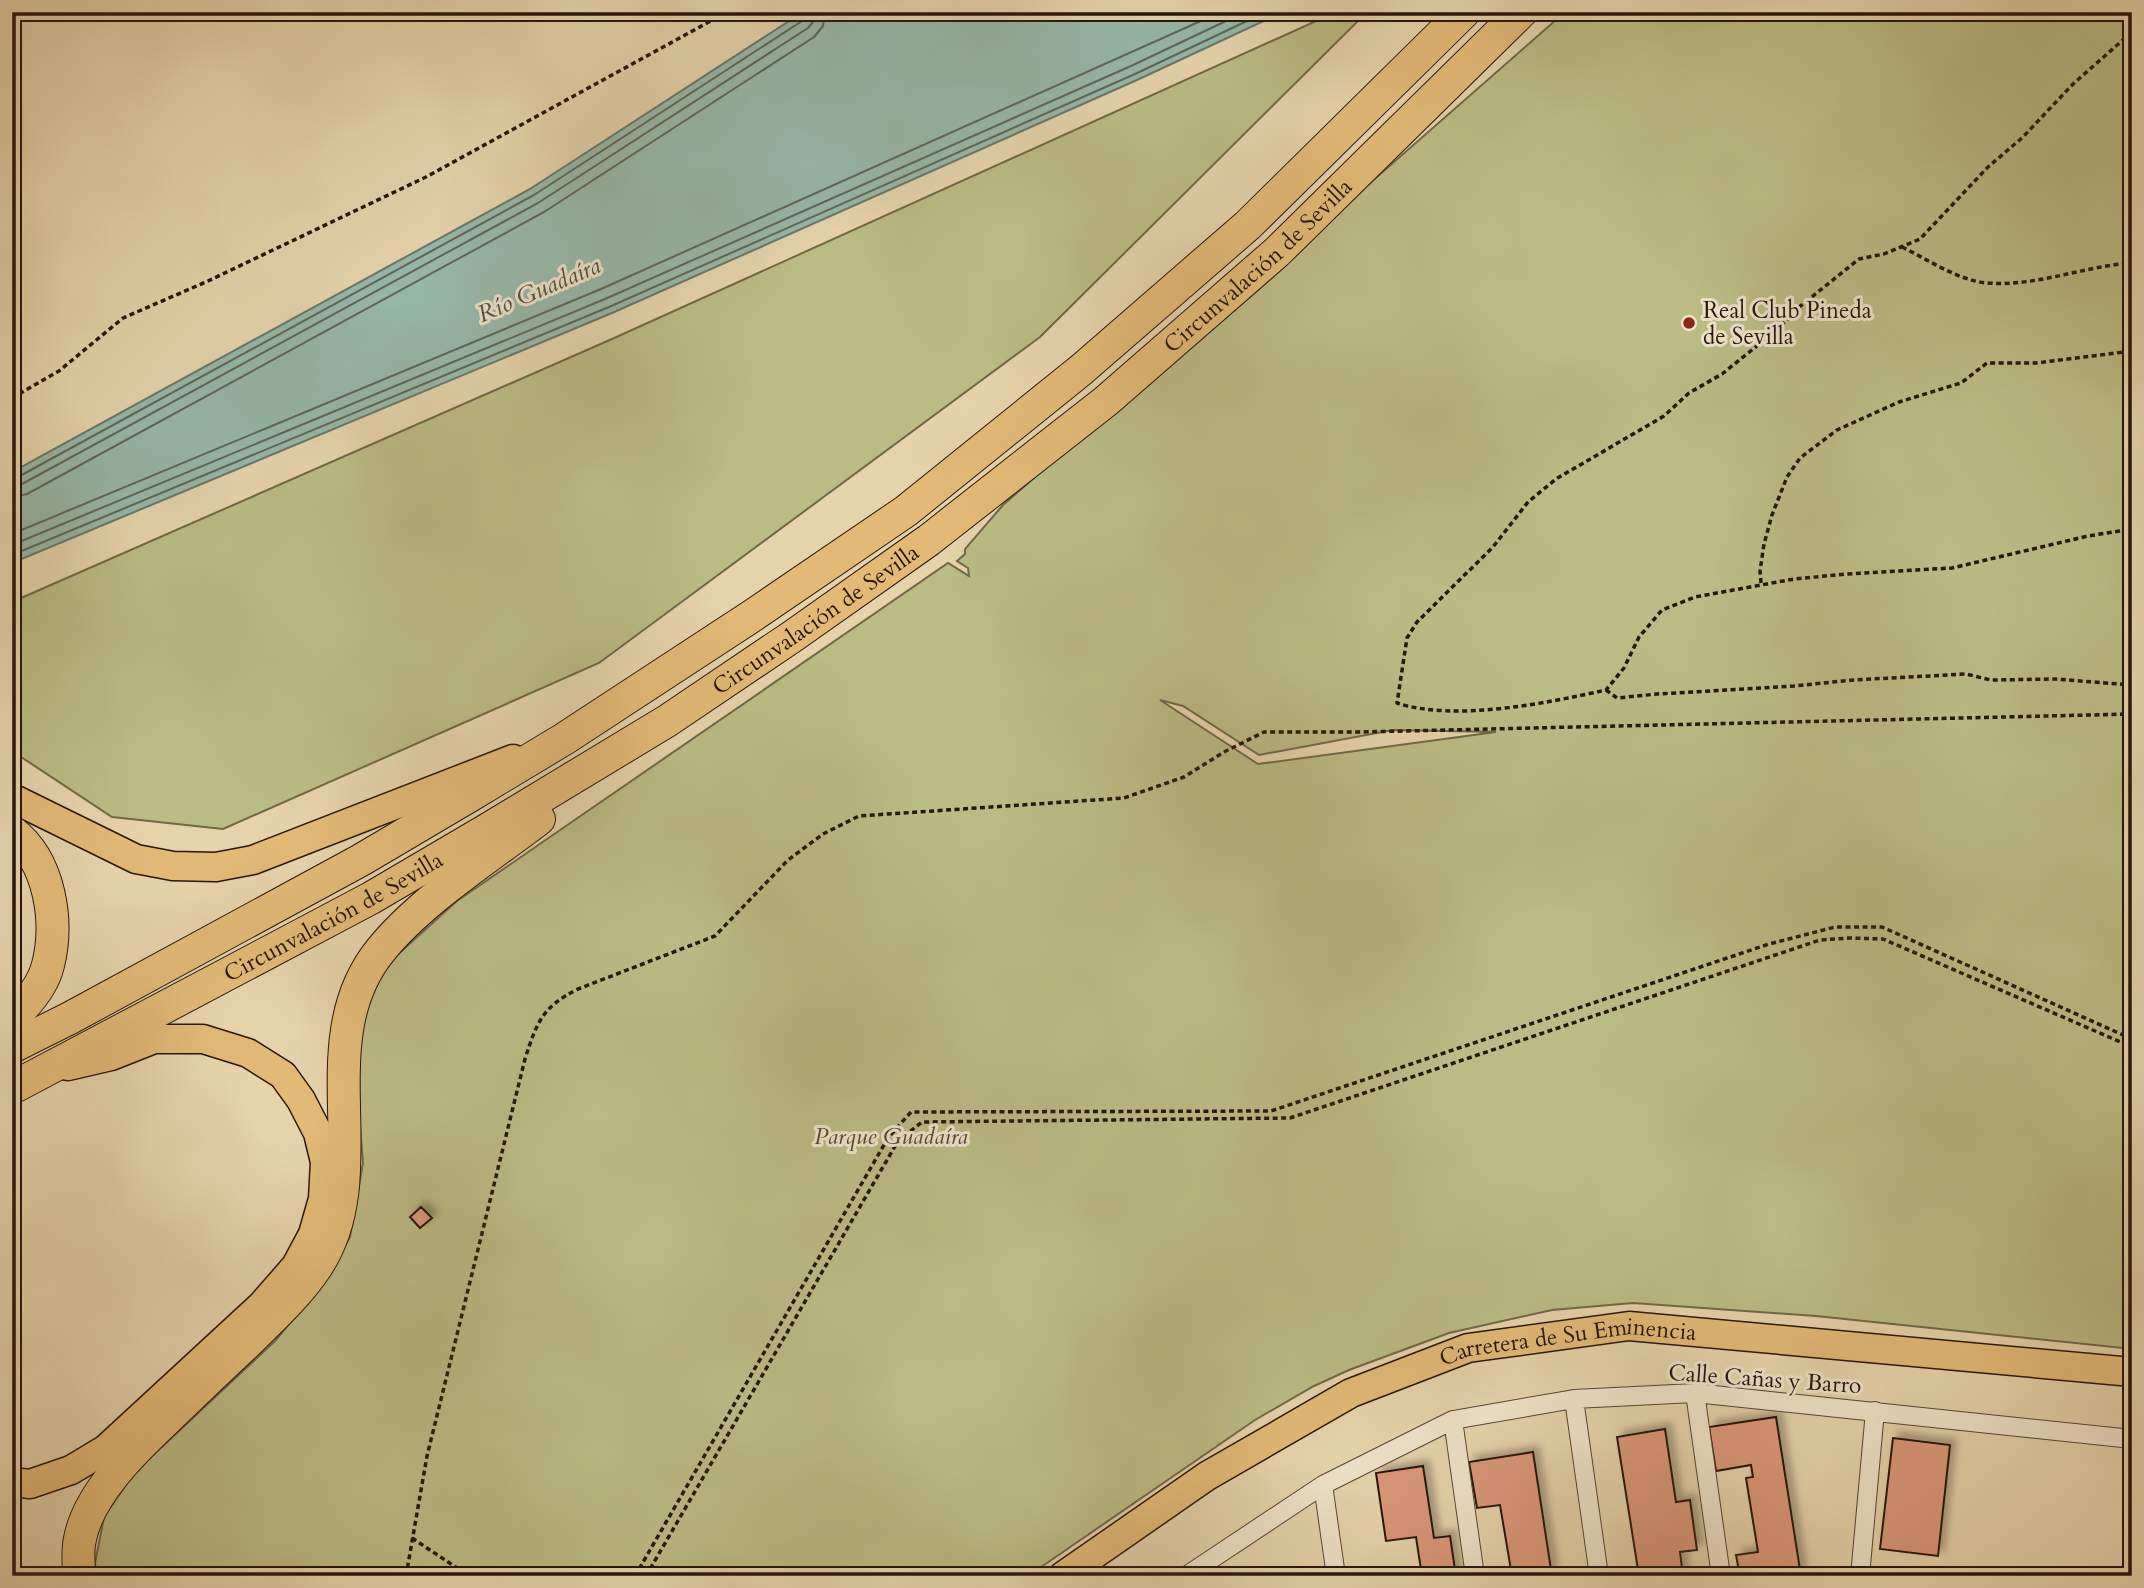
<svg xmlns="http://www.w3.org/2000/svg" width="2144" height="1588" viewBox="0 0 2144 1588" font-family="Cardo,serif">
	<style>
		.green { fill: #bbbb85; stroke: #706849; stroke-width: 2; fill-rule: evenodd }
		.water { fill: #96b8a8; stroke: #69776a; stroke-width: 2 }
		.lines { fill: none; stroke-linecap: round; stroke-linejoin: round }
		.shore { stroke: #5e665a; stroke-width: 2 }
		.building { fill: #da977a; stroke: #26150d; stroke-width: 2; filter: url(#shadow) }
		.street-casing { stroke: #564435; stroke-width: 20 }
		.primary-casing { stroke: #26150d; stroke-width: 31 }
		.highway-casing { stroke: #26150d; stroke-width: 34 }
		.path { stroke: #26150d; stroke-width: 3.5; stroke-dasharray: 5 3.5; stroke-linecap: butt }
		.street { stroke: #eee2c9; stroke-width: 18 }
		.primary { stroke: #e2ba76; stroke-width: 28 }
		.highway { stroke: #e2ba76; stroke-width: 32 }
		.poi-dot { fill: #8f2418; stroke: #eee2c9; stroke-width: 2.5 }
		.labels { text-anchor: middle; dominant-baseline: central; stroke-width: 6; stroke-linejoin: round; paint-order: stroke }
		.street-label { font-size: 23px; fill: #26150d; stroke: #eee2c9 }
		.poi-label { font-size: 23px; fill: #26150d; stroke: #eee2c9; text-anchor: start }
		.park-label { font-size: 23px; font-style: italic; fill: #534731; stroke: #eee2c9 }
		.water-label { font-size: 24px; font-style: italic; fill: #4d4e43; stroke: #eee2c9 }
	</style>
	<defs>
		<filter id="shadow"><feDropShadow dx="6" dy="-6" stdDeviation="3.5" flood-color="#0004"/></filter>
	</defs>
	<rect width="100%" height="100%" fill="#e5d3ac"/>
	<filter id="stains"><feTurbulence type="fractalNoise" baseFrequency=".00286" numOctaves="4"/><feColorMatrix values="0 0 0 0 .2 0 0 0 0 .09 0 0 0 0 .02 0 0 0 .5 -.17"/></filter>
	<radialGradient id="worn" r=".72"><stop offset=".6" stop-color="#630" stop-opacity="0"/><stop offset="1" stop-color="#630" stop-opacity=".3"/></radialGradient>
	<path class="green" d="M1336,12H1367L1040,337L599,663L223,829L112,817L12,751V602L612,339Z
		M1565,12H2132V1349L1816,1316L1633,1303L1552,1310L1449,1333L1349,1370L1314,1386L1255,1420L1028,1576H96L95,1563L104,1517L134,1473L275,1341L327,1278L350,1237L363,1163L357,1089L360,1024L385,966L457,901L948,563L969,576L968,568L957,561L965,554V549L1003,505ZM1160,700L1183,706L1259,755L1393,730L1496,732L1258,764Z"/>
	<path class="water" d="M803,12H1283L1137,80L612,313L12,563V472L530,189Z"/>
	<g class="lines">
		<path class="shore" d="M12,478L18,477L534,195L802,21L806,12
			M12,486L22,484L538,203L808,28L813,22L815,12
			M12,497L27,494L544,212L814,37L823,26L825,12
			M12,534L601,289L1221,12
			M12,545L605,299L1131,66L1245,12
			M12,555L609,307L1135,74L1266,12"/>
	</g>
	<path class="building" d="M421,1207L432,1218L420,1228L410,1217Z
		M1776,1417L1801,1576H1740L1736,1555L1758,1552L1746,1478L1753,1477L1751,1465L1716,1471L1709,1427Z
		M1665,1429L1676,1502L1690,1500L1697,1550L1680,1552L1683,1576H1639L1617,1437Z
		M1893,1438L1950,1445L1938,1556L1880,1549Z
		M1533,1452L1552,1576H1512L1500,1505L1477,1508L1469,1462Z
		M1423,1466L1434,1538L1450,1536L1456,1576H1422L1416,1537L1386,1541L1376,1473Z"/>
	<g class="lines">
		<g class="street-casing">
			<path id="street" d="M1695,1393L1721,1576
				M1574,1399L1599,1576
				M1453,1420L1475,1576
				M1323,1485L1336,1576
				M1186,1576L1323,1485L1453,1420L1574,1399L1695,1393L2132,1439
				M1860,1576L1875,1411"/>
		</g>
		<g class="primary-casing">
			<g id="primary">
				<path d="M12,798L136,859L173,866L216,867L253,860L513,759"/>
				<path d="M12,1482L30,1484L71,1470L106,1449L262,1305L296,1266L313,1234L323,1199L325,1162L318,1133L301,1100L283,1075L248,1053L203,1039H154L111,1056L68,1066"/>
				<path id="s1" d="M1063,1576L1207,1476L1351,1393L1468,1348L1629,1326L2132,1372"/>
			</g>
		</g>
		<g class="highway-casing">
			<g id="highway">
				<path d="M12,832C50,861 59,921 48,965C43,986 27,1004 12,1018"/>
				<path d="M12,1047L70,1018L361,860L471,795L564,739L752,616L906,511L1081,370L1248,225L1464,12"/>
				<path id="s2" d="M12,1088L371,898L485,831L667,721L793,636L929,540L1106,401L1277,252L1521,12"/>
				<path d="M79,1576C79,1564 77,1550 80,1539C88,1495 134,1450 165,1421C192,1395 219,1369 246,1344C271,1319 297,1296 317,1266C379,1172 306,1043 380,951C419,902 488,858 539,819"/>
			</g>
		</g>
		<path class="path" d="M2132,32L2073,84L2023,137L1988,167L1920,239L1884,254L1859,259L1798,308L1778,329L1722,374L1689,393L1664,416L1556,479L1528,502L1493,547L1417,622L1407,638L1397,703C1455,722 1547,703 1606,690L1624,668L1639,637L1662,610L1695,597L1794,579L1846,574L1952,568L2088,536L2132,529
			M1902,247C1929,260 1957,280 1987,283C2036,287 2084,266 2132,263
			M12,398L59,371L123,318L208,281L426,177L727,12
			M1761,583L1760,571L1764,544L1772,515L1787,477L1800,458L1837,430L1899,402L1961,383L1987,363H2036L2132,351
			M1606,690L1617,698L1657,694L1794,686L1853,680L1966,674L1991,680L2055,679L2132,685
			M412,1538L469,1576
			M406,1576L427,1456L525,1059C537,1022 542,1007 578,989L715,936L788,860L823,834L859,816L1124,798L1184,777L1224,752L1264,732H1361L2132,714
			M635,1576L888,1138L911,1112L1271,1111L1769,944L1835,927H1882L2132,1039
			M646,1576L898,1141L922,1122L1290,1118L1820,940L1849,938L1883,939L2132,1047"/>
		<use href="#street" class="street"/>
		<use href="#primary" class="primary"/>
		<use href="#highway" class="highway"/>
	</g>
	<circle class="poi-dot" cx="1689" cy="323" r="7"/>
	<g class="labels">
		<g class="street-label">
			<text stroke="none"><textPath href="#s2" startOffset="1498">Circunvalación de Sevilla</textPath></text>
			<text stroke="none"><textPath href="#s2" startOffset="931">Circunvalación de Sevilla</textPath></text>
			<text stroke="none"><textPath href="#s2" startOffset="364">Circunvalación de Sevilla</textPath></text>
			<text stroke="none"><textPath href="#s1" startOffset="567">Carretera de Su Eminencia</textPath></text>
			<text transform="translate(1765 1379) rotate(4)">Calle Cañas y Barro</text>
		</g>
		<g class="poi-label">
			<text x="1703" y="310">Real Club Pineda<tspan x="1703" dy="26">de Sevilla</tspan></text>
		</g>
		<g class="park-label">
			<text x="891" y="1136">Parque Guadaíra</text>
		</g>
		<g class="water-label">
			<text transform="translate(539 290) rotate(-23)">Río Guadaíra</text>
		</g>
	</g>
	<rect width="2144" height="1588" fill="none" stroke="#e5d3ac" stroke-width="42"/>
	<rect x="14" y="14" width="2116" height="1560" fill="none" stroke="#26150d" stroke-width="3.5"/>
	<rect x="21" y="21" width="2102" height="1546" fill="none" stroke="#26150d" stroke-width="2"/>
	<rect width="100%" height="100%" filter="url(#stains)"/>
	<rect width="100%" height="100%" fill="url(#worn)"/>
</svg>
